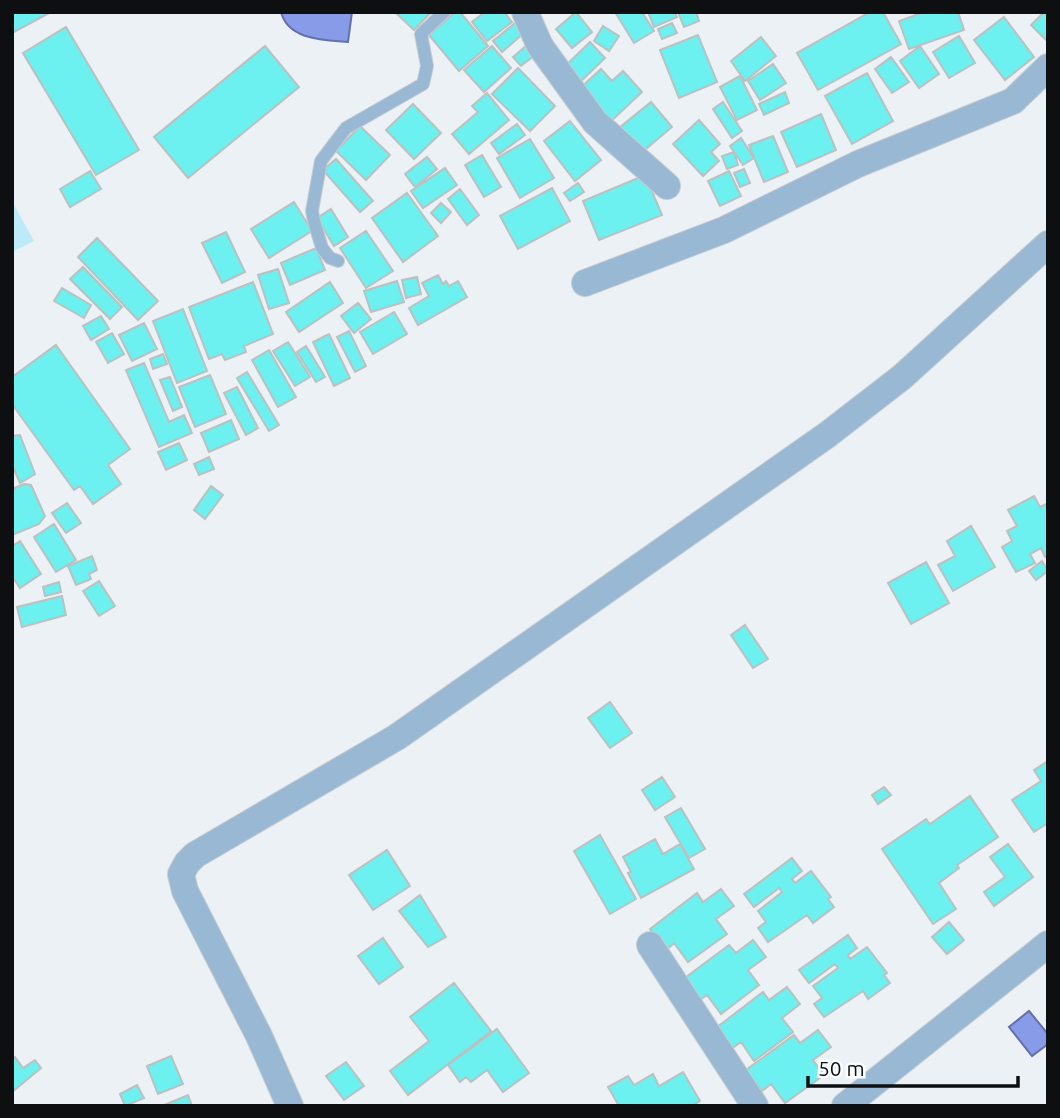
<svg xmlns="http://www.w3.org/2000/svg" width="1060" height="1118" viewBox="0 0 1060 1118" font-family="Ubuntu,sans-serif">
	<style>
		.green { fill: #bdeaf9 }
		.water { fill: #879be9; stroke: #6271a8; stroke-width: 2 }
		.building { fill: #6cf1f0; stroke: #bac1c0; stroke-width: 2 }
		.lines { fill: none; stroke-linecap: round; stroke-linejoin: round }
		.service-casing { stroke: #c7cdd0; stroke-width: 14 }
		.minor-casing { stroke: #c7cdd0; stroke-width: 28 }
		.service { stroke: #99b8d4; stroke-width: 12 }
		.minor { stroke: #99b8d4; stroke-width: 26 }
	</style>
	<rect width="100%" height="100%" fill="#ebf1f4"/>
	<path class="green" d="M12,201L34,241L12,252Z"/>
	<path class="water" d="M281,12H352L348,42C324,40 288,40 281,12Z
		M1029,1011L1048,1034V1044L1032,1056L1009,1027Z"/>
	<path class="building" d="M12,12H51L12,33Z
		M395,12H431L414,30Z
		M455,12H460L488,46L459,71L429,35Z
		M485,12H504L512,22L487,41L472,22Z
		M576,12L592,32L572,48L556,29Z
		M615,12H642L654,31L634,43Z
		M648,12H674L677,17L654,27Z
		M678,12H696L699,21L684,27Z
		M870,12H883L901,44L818,90L797,53Z
		M924,12H958L964,30L909,49L899,21Z
		M1044,12H1048V42L1031,25Z
		M1004,17L1034,57L1005,80L974,40Z
		M515,23L524,33L502,52L493,41Z
		M672,23L677,33L662,39L658,29Z
		M603,26L619,36L609,51L594,41Z
		M66,27L139,150L96,175L23,53Z
		M698,35L717,82L679,98L660,50Z
		M959,36L975,63L949,78L933,52Z
		M761,37L776,56L745,81L731,61Z
		M590,42L605,58L576,86L561,70Z
		M527,45L535,55L521,66L513,57Z
		M265,46L299,87L188,178L154,137Z
		M492,46L511,68L484,92L464,70Z
		M920,46L939,74L919,88L900,61Z
		M891,57L909,82L892,93L875,69Z
		M773,64L786,83L760,100L748,81Z
		M518,68L555,106L530,131L492,94Z
		M601,69L612,81L623,71L642,92L608,124L578,90Z
		M867,73L893,121L852,144L825,96Z
		M740,76L757,110L737,120L720,87Z
		M785,92L789,103L764,115L759,104Z
		M487,93L509,120L469,154L452,134L478,112L472,106Z
		M651,102L672,127L640,154L619,128Z
		M723,102L742,131L732,138L713,109Z
		M413,104L441,133L414,159L386,130Z
		M821,114L836,150L797,167L781,132Z
		M699,120L720,144L711,152L719,161L703,176L673,144Z
		M570,121L601,160L575,181L544,141Z
		M517,124L525,135L499,154L491,143Z
		M360,126L390,155L366,180L336,151Z
		M773,136L788,172L764,182L749,145Z
		M741,138L754,158L743,165L730,146Z
		M530,139L554,178L520,198L497,158Z
		M734,152L738,165L727,169L722,156Z
		M482,155L501,187L484,197L465,165Z
		M427,157L437,169L415,187L405,174Z
		M336,159L373,201L360,212L323,170Z
		M445,168L457,185L423,208L411,191Z
		M744,169L750,183L740,187L734,173Z
		M90,171L101,189L70,207L60,189Z
		M729,171L741,196L720,206L708,181Z
		M645,175L662,215L599,240L583,201Z
		M578,183L584,192L570,201L564,193Z
		M552,188L570,221L518,249L500,216Z
		M460,189L479,215L467,225L448,199Z
		M407,193L438,236L403,262L372,218Z
		M294,202L312,231L269,258L251,229Z
		M441,203L451,212L441,223L431,213Z
		M331,209L348,237L334,246L317,218Z
		M366,231L393,271L366,288L340,248Z
		M226,232L245,272L222,283L202,243Z
		M97,238L158,301L138,320L78,257Z
		M316,248L325,270L290,285L281,263Z
		M83,267L122,307L110,319L70,279Z
		M278,269L289,303L269,309L258,275Z
		M438,275L443,284L446,281L449,286L458,281L467,297L418,325L409,308L429,296L422,283Z
		M417,277L421,294L406,298L402,280Z
		M397,281L404,302L371,312L364,291Z
		M253,282L273,334L244,346L246,352L225,360L222,354L209,359L189,307Z
		M330,282L343,303L299,332L286,312Z
		M62,288L91,305L84,318L54,301Z
		M358,303L371,319L354,333L341,316Z
		M183,309L207,371L177,383L153,321Z
		M394,312L407,334L373,354L360,332Z
		M101,316L109,329L91,340L83,326Z
		M144,323L157,349L132,361L119,335Z
		M349,331L366,366L355,372L337,337Z
		M112,333L124,354L108,363L96,342Z
		M329,334L350,378L334,386L313,342Z
		M288,342L310,377L295,386L273,351Z
		M56,345L130,449L108,465L121,484L93,504L80,486L74,490L12,404V377Z
		M306,346L325,377L316,382L297,352Z
		M269,350L296,397L278,407L252,360Z
		M163,354L167,364L153,369L150,359Z
		M144,363L169,422L184,415L192,433L159,447L126,370Z
		M247,372L279,425L269,431L237,378Z
		M210,375L226,414L195,427L179,387Z
		M170,377L182,407L173,411L160,380Z
		M237,387L258,428L246,435L224,393Z
		M231,420L239,439L209,452L201,433Z
		M20,435L35,474L20,483L12,465V436Z
		M179,443L187,460L166,470L158,452Z
		M209,457L214,469L199,475L194,464Z
		M24,484L31,485L45,516L39,524L12,535V489Z
		M211,486L223,495L205,519L194,510Z
		M1034,496L1040,507L1048,503V555L1045,557L1041,548L1030,554L1035,563L1016,572L1002,547L1012,541L1007,531L1017,526L1008,510Z
		M67,503L81,523L66,533L52,513Z
		M54,524L76,560L56,572L34,537Z
		M971,526L995,567L953,591L938,565L955,556L947,541Z
		M20,541L41,574L20,588L12,576V546Z
		M92,556L97,570L89,574L91,579L76,585L68,566Z
		M1042,561L1048,571L1036,580L1029,571Z
		M926,562L949,603L911,624L888,583Z
		M99,581L115,606L99,616L83,591Z
		M59,582L61,592L45,596L43,587Z
		M62,596L66,615L22,627L17,607Z
		M745,625L768,659L753,668L731,635Z
		M610,702L632,733L610,748L588,718Z
		M1048,761V823L1034,832L1012,800L1041,781L1034,770Z
		M662,777L675,797L655,810L642,790Z
		M884,787L891,795L878,804L872,795Z
		M970,796L998,837L957,865L959,868L939,883L956,909L933,924L882,849L926,819L930,824Z
		M681,808L705,849L689,858L665,817Z
		M600,835L636,899L610,914L574,851Z
		M655,839L663,854L680,844L694,869L641,898L628,873L631,872L623,857Z
		M1008,844L1033,877L994,906L984,892L1005,877L990,857Z
		M387,850L410,886L373,910L349,875Z
		M792,858L802,871L792,879L795,883L811,871L831,897L828,899L834,907L813,923L807,915L768,942L758,928L766,922L758,911L782,892L779,888L754,907L744,894Z
		M721,889L734,906L716,919L727,934L688,962L674,943L665,951L650,929L697,893L703,902Z
		M420,895L446,937L428,947L399,911Z
		M949,922L964,940L947,954L932,937Z
		M848,935L857,948L848,955L850,959L867,947L887,973L884,975L890,983L868,999L863,991L824,1017L814,1004L822,998L813,986L838,968L835,964L809,983L799,970Z
		M383,938L403,967L379,984L358,956Z
		M753,940L766,957L748,970L759,985L721,1014L707,995L697,1002L682,980L729,945L736,953Z
		M454,983L491,1031L408,1095L390,1071L429,1041L410,1017Z
		M787,987L800,1004L782,1018L793,1032L754,1061L741,1042L731,1049L716,1028L763,992L769,1000Z
		M497,1029L529,1073L503,1092L487,1070L471,1082L466,1077L460,1082L448,1065Z
		M818,1030L831,1047L813,1060L824,1075L785,1103L771,1084L762,1091L746,1070L794,1035L800,1043Z
		M171,1056L183,1084L158,1094L147,1066Z
		M15,1057L23,1068L35,1060L41,1068L12,1092V1059Z
		M346,1062L364,1086L344,1100L326,1076Z
		M683,1072L700,1101L692,1106H619L608,1087L628,1076L634,1085L653,1074L659,1086Z
		M137,1085L144,1098L125,1106L120,1094Z
		M188,1095L192,1106H162Z"/>
	<g class="lines">
		<g class="service-casing">
			<path id="service" d="M338,261L330,258L322,248L314,221L312,211L321,161L346,128L423,84L427,66L421,34L444,12"/>
		</g>
		<g class="minor-casing">
			<path id="minor" d="M525,12L540,46L595,122L667,186
				M585,283L724,230L858,164L1013,101L1048,67
				M650,945L755,1106
				M290,1106L259,1036L185,891L181,874L187,863L195,855L397,737L827,435L902,377L1048,244
				M845,1106L1048,944"/>
		</g>
		<use href="#service" class="service"/>
		<use href="#minor" class="minor"/>
	</g>
	<rect width="1060" height="1118" fill="none" stroke="#0d0f10" stroke-width="28"/>
	<path d="M808 1076v10h210v-10" fill="none" stroke="#0d0f10" stroke-width="3.5"/>
	<text x="818" y="1076" font-size="21" fill="#0d0f10" stroke="#fbfeff" stroke-width="5" paint-order="stroke">50 m</text>
</svg>
